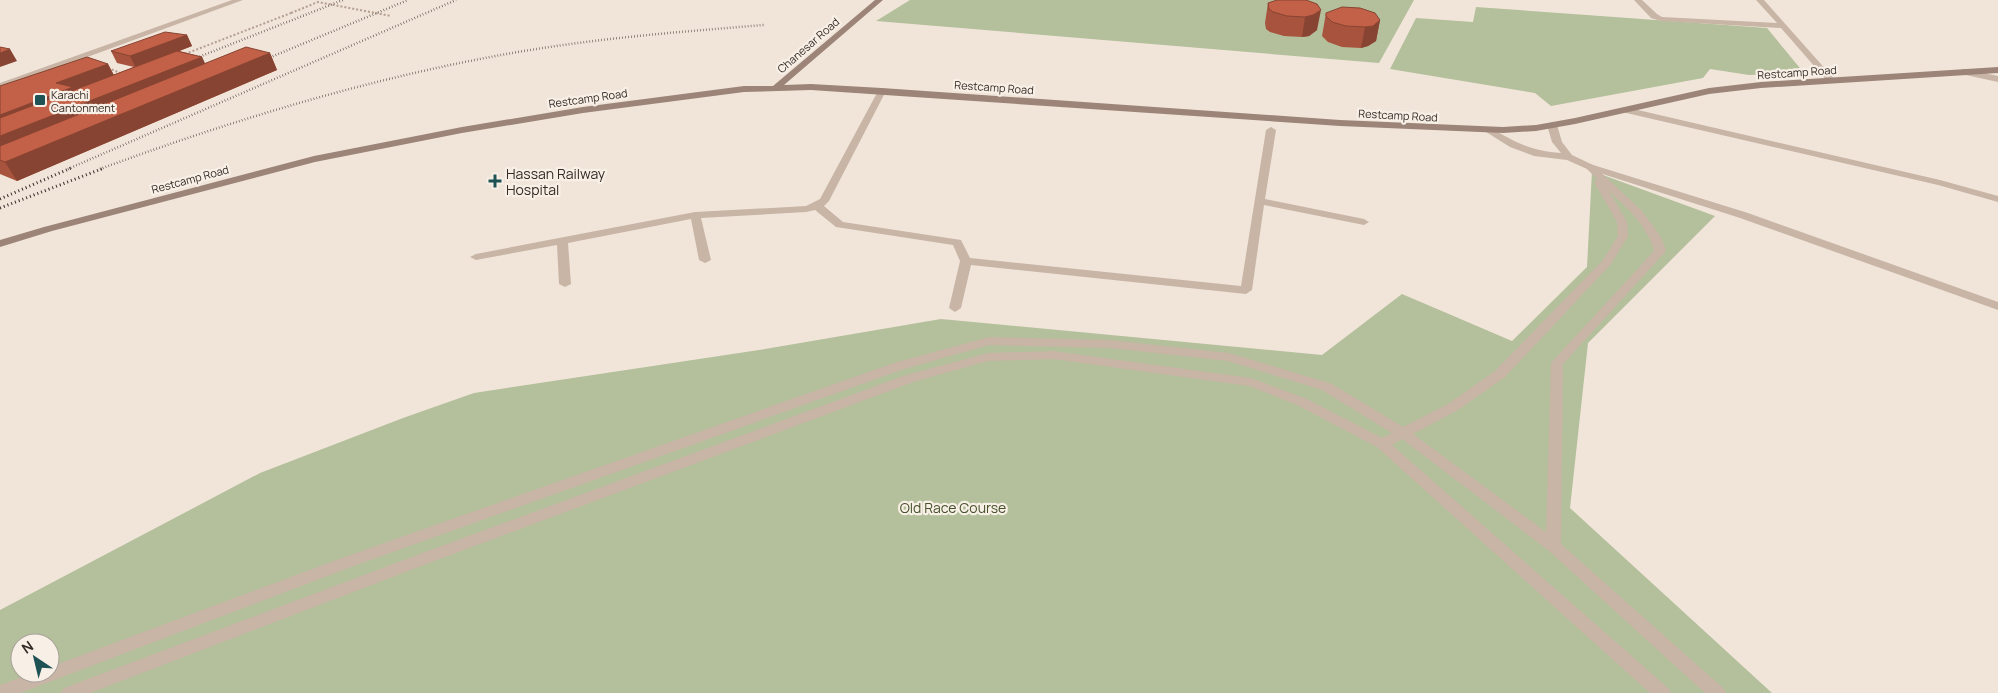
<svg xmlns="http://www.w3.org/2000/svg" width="1998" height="693" viewBox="0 0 1998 693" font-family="Manrope,sans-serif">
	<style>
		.green { fill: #b4bf9b; fill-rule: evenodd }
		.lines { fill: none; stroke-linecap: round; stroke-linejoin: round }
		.path { stroke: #b49f91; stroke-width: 2; stroke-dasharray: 2 2; stroke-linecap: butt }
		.lane { fill: #c8b5a6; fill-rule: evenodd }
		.street { fill: #c8b5a6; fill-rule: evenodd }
		.secondary { fill: #9c8478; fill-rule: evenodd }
		.rail-far1 { stroke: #352b27; stroke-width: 2.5; stroke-dasharray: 0.5 2.5; stroke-linecap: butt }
		.rail { stroke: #352b27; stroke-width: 3; stroke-dasharray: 1 3; stroke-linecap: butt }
		.path-bridge { stroke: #b49f91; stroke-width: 2; stroke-dasharray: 2 2; stroke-linecap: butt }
		.wall { fill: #a7533d }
		.shaded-wall { fill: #884432 }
		.building { fill: #c26147; stroke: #884432 }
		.poi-dot { fill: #1e5255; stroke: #f8f0e6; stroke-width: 2 }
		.labels { text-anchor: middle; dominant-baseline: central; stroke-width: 4.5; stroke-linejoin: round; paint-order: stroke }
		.far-street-label { font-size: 11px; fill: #352b27; stroke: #f8f0e6 }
		.far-poi-label { font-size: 11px; fill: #352b27; stroke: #f8f0e6; text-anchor: start }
		.poi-label { font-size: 14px; fill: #352b27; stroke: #f8f0e6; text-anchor: start }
		.park-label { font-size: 14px; fill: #45522c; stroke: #f8f0e6 }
	</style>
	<rect width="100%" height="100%" fill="#f1e5da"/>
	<path class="green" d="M910,0H1414L1379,63L876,21Z
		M1476,7L1767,28L1804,73L1749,75L1710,69L1703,78L1551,106L1535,93L1390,69L1416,18L1473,22Z
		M1592,171L1715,216L1588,343L1570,508L1772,693H0V610L260,473L403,418L474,393L765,349L941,319L1322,355L1402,294L1512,341L1587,267ZM20,643H50V673H20Z"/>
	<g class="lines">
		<path class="path" d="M185,54L291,13
			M108,68L123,74"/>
		<path class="lane" d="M232,0H243L0,89V83Z
			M1634,0H1642L1657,14L1662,17L1777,23L1756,0H1764L1836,81L1829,83L1781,28L1661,21L1651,18Z
			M1625,107L1940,180L1998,196V202L1938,185L1622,112V108Z
			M1590,164L1748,213L1998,302V310L1740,218L1587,169V165Z"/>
		<path class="street" d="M1964,69L1998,76V82L1961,74V70Z
			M882,88L886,91L829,201L824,206L843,222L961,240L970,258L1241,286L1266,130L1271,127L1276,130L1265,199L1364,219L1369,222L1364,225L1264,205L1252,290L1246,294L971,265L961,308L955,312L949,308L960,261L953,245L836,227L815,210L806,212L701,218L711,260L705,263L699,260L691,219L568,243L571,284L565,287L559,284L557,245L476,260L470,257L476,254L695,212L806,206L820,199L878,91Z
			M1552,122L1557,125L1562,142L1572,155L1593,165L1642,211L1661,237L1666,251L1563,364L1561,544L1723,688L1726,693H1705L1548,550L1402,439L1392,445L1668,688L1671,693H1650L1377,447L1297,405L1249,386L1053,359L988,361L913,382L429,563L90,693H61L64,688L417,555L903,376L988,353L1053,351L1251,378L1307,399L1382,438L1392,433L1322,390L1228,361L1110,348L989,345L904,369L351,567L20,693H0V685L33,673H50V667L339,559L894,363L989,337L1110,340L1229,353L1332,384L1403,427L1448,404L1495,371L1603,260L1618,236L1617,222L1594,182L1597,179L1587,169L1567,160L1534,156L1510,147L1483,130L1488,127L1491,128C1516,143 1532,151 1561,153L1552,142L1547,125ZM1609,191C1628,209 1647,225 1654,251L1551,363L1546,532L1413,434L1458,410L1505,377L1611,264L1628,236L1627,222Z"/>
		<path class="secondary" d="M875,0H883L784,85L811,84L882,88L1340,120L1503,127L1536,125L1575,118L1709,88L1761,82L1998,67V73L1761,88L1709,94L1575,124L1536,131L1503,133L1340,126L811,90L744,92L583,113L462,133L315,162L52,231L0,247V240L44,227L314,156L462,127L583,107L744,86H773Z"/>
		<path class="rail-far1" d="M186,62L343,0
			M259,62L408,0
			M68,169L456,0
			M100,169C230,121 364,80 501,55C588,39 676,32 764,25"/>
		<path class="rail" d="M0,199L71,168
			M0,208L104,168"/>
		<path class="path-bridge" d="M291,13L318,2L391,16"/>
	</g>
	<path class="wall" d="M1306,0L1317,30L1309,36L1302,37L1284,36L1270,32L1266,29L1265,23L1268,3Z
		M1326,13L1380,20L1376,41L1368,46L1361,48L1342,47L1328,42L1322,36Z
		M187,35L192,46L179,51L202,57L205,64L270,53L277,70L17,181L0,174V86L108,64L114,75L134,67L117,63L111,51Z"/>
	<path class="shaded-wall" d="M1321,10L1317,30L1309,36L1302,37L1305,17Z
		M1380,20L1376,41L1368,46L1361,48L1365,27Z
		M187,35L192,46L136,68L130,56Z
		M10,49L17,61L0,67V53Z
		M270,53L277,70L17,181L5,162Z
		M202,57L210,74L0,159V136Z
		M108,64L114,76L0,130V115L56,83Z"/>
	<path class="building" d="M1277,0H1306L1317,4L1321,10L1313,15L1305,17L1287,16L1273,12L1269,9L1268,3Z
		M1342,7L1360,8L1375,13L1380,20L1373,26L1365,27L1346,26L1332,22L1326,16V13Z
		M165,32L187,35L130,56L111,51Z
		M0,47L10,49L0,53Z
		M246,47L270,53L5,162L0,160V146Z
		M177,51L202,57L0,136V118Z
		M87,57L108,64L56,83L73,87L0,115V86Z"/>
	<g class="poi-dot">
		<rect x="34" y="94" width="12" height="12" rx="2.5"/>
		<path d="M492.5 173.5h5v5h5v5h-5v5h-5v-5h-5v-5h5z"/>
	</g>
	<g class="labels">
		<g class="far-street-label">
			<text transform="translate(808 45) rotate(-41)">Chanesar Road</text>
			<text transform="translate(1797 72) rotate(-4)">Restcamp Road</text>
			<text transform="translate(994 87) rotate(4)">Restcamp Road</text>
			<text transform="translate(588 98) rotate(-8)">Restcamp Road</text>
			<text transform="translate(1398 115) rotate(3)">Restcamp Road</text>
			<text transform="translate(190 179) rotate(-15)">Restcamp Road</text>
		</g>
		<g class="far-poi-label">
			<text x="51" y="94">Karachi<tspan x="51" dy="13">Cantonment</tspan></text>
		</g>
		<g class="poi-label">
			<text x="506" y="173">Hassan Railway<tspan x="506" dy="16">Hospital</tspan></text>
		</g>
		<g class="park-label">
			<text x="953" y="507">Old Race Course</text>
		</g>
	</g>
	<g transform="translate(35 658) rotate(325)"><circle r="24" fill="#f8f0e6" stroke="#aaa19a"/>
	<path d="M0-4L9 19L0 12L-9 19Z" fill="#1e5255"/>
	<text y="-8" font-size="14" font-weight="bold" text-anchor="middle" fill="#352b27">N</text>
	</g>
</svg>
